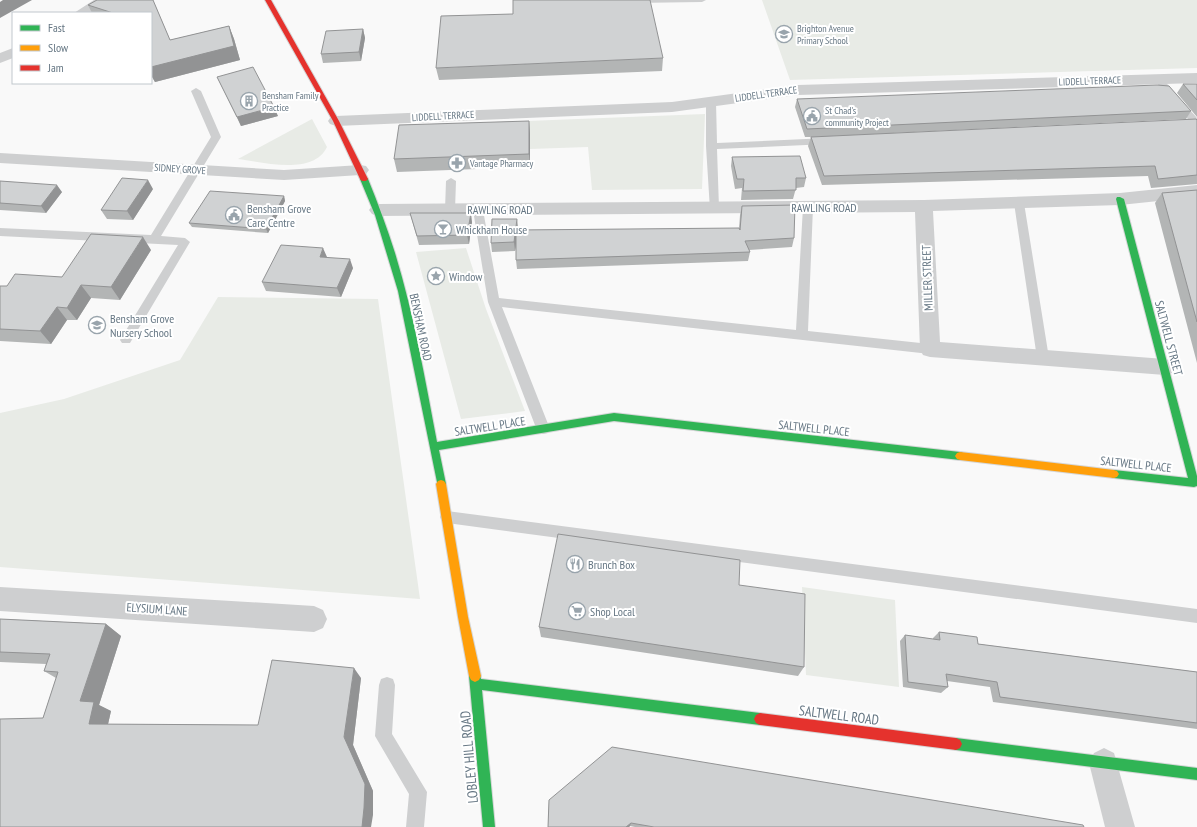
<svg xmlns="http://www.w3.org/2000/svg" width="1197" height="827" viewBox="0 0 1197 827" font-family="'PT Sans Narrow',sans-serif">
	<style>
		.green { fill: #e8ebe6 }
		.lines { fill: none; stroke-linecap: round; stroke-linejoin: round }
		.fast-casing { stroke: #d5d6d7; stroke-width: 2 }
		.slow-casing { stroke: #d5d6d7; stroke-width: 2 }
		.jam-casing { stroke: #d5d6d7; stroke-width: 2 }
		.lane { fill: #cecfd0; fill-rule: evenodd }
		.street { fill: #cecfd0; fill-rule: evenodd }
		.fast { fill: #30b455; fill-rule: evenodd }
		.slow { fill: #ff9f0a; fill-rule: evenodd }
		.jam { fill: #e5322d; fill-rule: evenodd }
		.wall { fill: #b3b5b5 }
		.shaded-wall { fill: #929394 }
		.building { fill: #d0d2d3; stroke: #929394 }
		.labels { text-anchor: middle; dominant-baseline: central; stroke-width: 4; stroke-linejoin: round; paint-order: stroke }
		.far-poi-label { font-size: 10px; fill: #657683; stroke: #fff; text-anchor: start }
		.far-street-label { font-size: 10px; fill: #657683; stroke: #fff }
		.street-label { font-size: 12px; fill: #657683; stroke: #fff }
		.poi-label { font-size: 12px; fill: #657683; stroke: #fff; text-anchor: start }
		.near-street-label { font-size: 14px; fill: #657683; stroke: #fff }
	</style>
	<rect width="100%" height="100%" fill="#f9f9f9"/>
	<path class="green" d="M762,0H1197V68L790,80Z
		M705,114L702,189L592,190L588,147L530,149V134L475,123Z
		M312,119L327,147C313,176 263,162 238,159Z
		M466,248L486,309L525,411L461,419L416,252Z
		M218,297L378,299L420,599L0,567V413L64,399L180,360Z
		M802,587L895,600L899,687L806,675Z"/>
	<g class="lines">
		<g class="fast-casing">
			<path id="fast" d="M362,177H366L368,179C378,203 387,228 395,253C414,315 425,379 437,442L614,413L960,452L963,453L965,456L963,459L960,460L614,421L439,450L446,484L444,487L441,488L438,487L398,291L375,215L360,179Z
				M1117,197H1120L1124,199L1197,476V486L1194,487L1114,478L1111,477L1109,474L1111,471L1114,470L1188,478L1116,199Z
				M475,670L479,672L481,679L760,713L764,715L766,719L764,723L760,725L482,690L495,827H483L469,676L471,672Z
				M956,738L1197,768V780L956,750L952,748L950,744L952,740Z"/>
		</g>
		<g class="slow-casing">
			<path id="slow" d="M960,452L1114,470L1117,471L1119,474L1117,477L1114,478L960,460L957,459L955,456L957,453Z
				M441,480L444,481L446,484L468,617L481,676L479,680L475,682L471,680L469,676L458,617L436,484L438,481Z"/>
		</g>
		<g class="jam-casing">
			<path id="jam" d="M265,0H271L339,121L368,179L366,181H362L360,179L333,121Z
				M760,713L956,738L960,740L962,744L960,748L956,750L760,725L756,723L754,719L756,715Z"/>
		</g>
		<path class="lane" d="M630,0H706L702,2L633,3H630Z
			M1158,76L1161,77L1197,118V127L1194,126L1155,81L1154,79Z
			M196,88L201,91L221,137L161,236L185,238L190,242L130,343H122L120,340L178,245L0,236V228L151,235L211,137L191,91Z
			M711,99L716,102L717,143L828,138L833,141L828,144L717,149L719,208L714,211L710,210L706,146V102Z
			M451,178L456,181L455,210L450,213L445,210L446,181Z
			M1019,200L1024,203L1049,358L1047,361H1039L1037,358L1014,203Z
			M808,204L813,207L808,331L930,344L934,346L936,349L934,352L930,354L502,307L550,429L548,433L543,434L538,433L488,302L473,210L474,208H482L483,210L499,298L796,330L803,207Z
			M447,511L1197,609V623L447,523L442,521L440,517L442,513Z
			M387,677L393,679L395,685L392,734L427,792L424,827H406L409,794L375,736L379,685L381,679Z"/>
		<path class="street" d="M94,0H111L91,13H74Z
			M13,48V58L0,63V53Z
			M1197,73V83L798,95L672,112L336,126L330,124L328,121L330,118L336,116L672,102L798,85Z
			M0,153L284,170L360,165L366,166L369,170L366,174L360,175L284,180L0,163Z
			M1197,185V197L1120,205L933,211L940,342L1165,359L1172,361L1176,367L1172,373L1165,375L930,357L923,355L920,349L915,212L378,216L372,214L369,210L372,206L378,204L924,200L1120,193Z
			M0,587L314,606L323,610L327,619L323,628L314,632L0,611Z
			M1104,748L1114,753L1135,827H1105L1089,763L1094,753Z"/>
		<use href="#fast" class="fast"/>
		<use href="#slow" class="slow"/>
		<use href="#jam" class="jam"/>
	</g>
	<path class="wall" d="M97,0H153L170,40L229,26L234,39L240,60L155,82L151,75V13H92L88,5Z
		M363,29L365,38L361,61L323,63L321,54Z
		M663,58L662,71L439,80L436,68Z
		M217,77L278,116L241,126Z
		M1183,84H1197V117L1177,93Z
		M797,99L1191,111L1186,119L893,133L1197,120V184L1151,188L1148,176L822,185L808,146L811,137H805L795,107Z
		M529,121L530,134V167L397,172L394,159Z
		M732,157L806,178L804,187L796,188L793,199L741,200L742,188L735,189L731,166Z
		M0,181L62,192L46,213L0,210Z
		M153,189L133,220L107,219L101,210Z
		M1197,190V363L1155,203L1162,193Z
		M284,196L285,201L268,233L192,227L189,223Z
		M742,206L794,238L792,247L749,250L750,252L748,261L517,269L516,260V247L515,251L492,252L491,243L518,228V230L739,229L740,215Z
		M410,213L472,222L469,244L419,245Z
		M151,250L120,300L91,298L77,320H67L51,344L0,341V286H7L62,277Z
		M327,257L353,268L341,297L266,291L262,282Z
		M739,585L804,667L798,676L541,637L539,627Z
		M0,619L106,624L121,636L99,705L111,711L108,724L258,725L361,678L353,745L373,791V815L43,718L56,678L44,671L46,664L0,662Z
		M939,632L978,644L1197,672V729L993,702L990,687L947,681L948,687L941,693L903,687L900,641L905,635L933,639V638Z
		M549,800L1084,827H635L630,826L629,827H548Z"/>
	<path class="shaded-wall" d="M3,0H32L0,18V2Z
		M229,26L234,39L240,60L155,82L151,75V67Z
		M363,29L365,38L361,61L359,52Z
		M274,107L278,116L241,126L237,117Z
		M529,121L530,134V167L529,154Z
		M148,180L153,189L133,220L127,211Z
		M57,185L62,192L46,213L41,206Z
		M284,196L285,201L268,233L266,229Z
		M471,213L472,222L469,244L467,235Z
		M517,219L518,228L515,251L514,242Z
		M143,237L151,250L120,300L111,287Z
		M323,248L327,257H320Z
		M350,259L353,268L341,297L337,288Z
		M81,285L91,298L77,320L67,308Z
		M57,307L67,320L51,344L40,331Z
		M106,624L121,636L99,705L111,711L106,733L89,724L80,701Z
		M354,668L361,678L353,745L373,791V815L371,827H362L344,737Z
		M631,823L630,826L629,827H626Z"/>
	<path class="building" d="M97,0H153L170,40L229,26L234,46L151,67V13H113L88,5Z
		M513,0H650L663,58L436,68L441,16L513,14Z
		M363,29L359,52L321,54L326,31Z
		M253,67L274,107L237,117L217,77Z
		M1183,84H1197V100Z
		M1157,85L1169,86L1191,111L807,129L797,99Z
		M1196,119L1197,120V175L1158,179L1155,166L824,176L811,137Z
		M529,121V154L394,159L399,125Z
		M800,156L806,178H796V190L743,191L744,179H737L732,157Z
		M122,178L148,180L127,211L101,210Z
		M0,181L57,185L41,206L0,203Z
		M1197,190V322L1162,193Z
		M210,191L284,196L266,229L189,223Z
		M795,205L794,238L745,241L750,252L516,260V230L739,228L740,230L742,206Z
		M410,213H471L467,235L417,236Z
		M492,219H517L514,242L491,243Z
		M91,234L143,237L111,287L81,285L67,308L57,307L40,331L0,329V286H7L15,274L62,277Z
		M281,245L323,248L320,257L350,259L337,288L262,282Z
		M558,534L740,560L739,585L805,594L804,667L539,627Z
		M0,619L106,624L80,701L94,702L89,724L258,725L272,660L354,668L344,737L365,784L364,808L362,827H0V719L43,718L58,672L44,671L50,654L0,652Z
		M939,632L977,637L978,644L1197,672V723L1000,697L997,682L946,674L948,687L908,682L905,635L940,640Z
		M612,747L1083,825L1084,827H654L631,823L626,827H548L549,800Z"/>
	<defs>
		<g id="school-ring" transform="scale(0.9)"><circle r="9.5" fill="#fff" stroke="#99a4ac" stroke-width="1.5"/><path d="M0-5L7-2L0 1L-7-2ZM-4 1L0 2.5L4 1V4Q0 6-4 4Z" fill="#99a4ac"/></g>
		<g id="building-ring" transform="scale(0.9)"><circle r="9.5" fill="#fff" stroke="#99a4ac" stroke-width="1.5"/><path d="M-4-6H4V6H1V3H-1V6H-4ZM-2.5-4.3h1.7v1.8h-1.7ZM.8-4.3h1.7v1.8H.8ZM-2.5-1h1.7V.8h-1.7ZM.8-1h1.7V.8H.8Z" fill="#99a4ac"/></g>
		<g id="civic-ring" transform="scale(0.9)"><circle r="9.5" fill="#fff" stroke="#99a4ac" stroke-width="1.5"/><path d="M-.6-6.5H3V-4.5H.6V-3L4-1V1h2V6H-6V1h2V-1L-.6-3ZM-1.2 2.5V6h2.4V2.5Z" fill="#99a4ac"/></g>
		<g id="pharmacy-ring" transform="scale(0.9)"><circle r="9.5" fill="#fff" stroke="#99a4ac" stroke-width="1.5"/><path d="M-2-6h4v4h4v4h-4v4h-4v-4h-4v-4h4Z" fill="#99a4ac"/></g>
		<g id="bar-ring" transform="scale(0.9)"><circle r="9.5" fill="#fff" stroke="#99a4ac" stroke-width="1.5"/><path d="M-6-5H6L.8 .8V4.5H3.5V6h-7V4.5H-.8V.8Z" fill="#99a4ac"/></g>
		<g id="sight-ring" transform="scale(0.9)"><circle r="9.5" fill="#fff" stroke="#99a4ac" stroke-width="1.5"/><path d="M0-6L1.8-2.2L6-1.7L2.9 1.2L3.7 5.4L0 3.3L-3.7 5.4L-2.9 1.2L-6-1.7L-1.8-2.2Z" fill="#99a4ac"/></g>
		<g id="restaurant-ring" transform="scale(0.9)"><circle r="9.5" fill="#fff" stroke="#99a4ac" stroke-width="1.5"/><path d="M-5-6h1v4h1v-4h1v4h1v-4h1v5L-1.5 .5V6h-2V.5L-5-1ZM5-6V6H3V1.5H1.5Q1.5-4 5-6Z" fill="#99a4ac"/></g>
		<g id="supermarket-ring" transform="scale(0.9)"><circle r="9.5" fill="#fff" stroke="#99a4ac" stroke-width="1.5"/><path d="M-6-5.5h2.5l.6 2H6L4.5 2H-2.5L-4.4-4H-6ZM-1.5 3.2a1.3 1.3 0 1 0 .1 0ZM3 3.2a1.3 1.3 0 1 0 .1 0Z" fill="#99a4ac"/></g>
	</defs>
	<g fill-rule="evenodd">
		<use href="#school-ring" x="784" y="34"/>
		<use href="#building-ring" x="249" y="101"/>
		<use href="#civic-ring" x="812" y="116"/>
		<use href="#pharmacy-ring" x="457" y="163"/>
		<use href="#civic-ring" x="234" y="215"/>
		<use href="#bar-ring" x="443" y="229"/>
		<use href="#sight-ring" x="436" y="276"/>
		<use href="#school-ring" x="97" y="325"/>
		<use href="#restaurant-ring" x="575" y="564"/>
		<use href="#supermarket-ring" x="577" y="611"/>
	</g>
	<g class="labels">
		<g class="far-poi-label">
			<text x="797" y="28">Brighton Avenue<tspan x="797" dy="12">Primary School</tspan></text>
			<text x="262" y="95">Bensham Family<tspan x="262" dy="12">Practice</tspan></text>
			<text x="825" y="110">St Chad's<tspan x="825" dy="12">community Project</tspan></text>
			<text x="470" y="163">Vantage Pharmacy</text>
		</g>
		<g class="far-street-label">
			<text transform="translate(1090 81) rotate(-2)">LIDDELL TERRACE</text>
			<text transform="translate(766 94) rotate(-8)">LIDDELL TERRACE</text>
			<text transform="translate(443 116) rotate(-3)">LIDDELL TERRACE</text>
			<text transform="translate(180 169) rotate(4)">SIDNEY GROVE</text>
		</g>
		<g class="street-label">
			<text x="824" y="207">RAWLING ROAD</text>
			<text x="500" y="209">RAWLING ROAD</text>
			<text transform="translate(927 278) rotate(-92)">MILLER STREET</text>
			<text transform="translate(421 327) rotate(78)">BENSHAM ROAD</text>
			<text transform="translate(1169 338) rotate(75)">SALTWELL STREET</text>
			<text transform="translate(490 426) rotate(-9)">SALTWELL PLACE</text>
			<text transform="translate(814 428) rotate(6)">SALTWELL PLACE</text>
			<text transform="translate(1136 464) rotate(6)">SALTWELL PLACE</text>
			<text transform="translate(157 609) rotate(4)">ELYSIUM LANE</text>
		</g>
		<g class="poi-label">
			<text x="247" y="208">Bensham Grove<tspan x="247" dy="14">Care Centre</tspan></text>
			<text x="456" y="229">Whickham House</text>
			<text x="449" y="276">Window</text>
			<text x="110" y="318">Bensham Grove<tspan x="110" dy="14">Nursery School</tspan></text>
			<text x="588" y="564">Brunch Box</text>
			<text x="590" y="611">Shop Local</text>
		</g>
		<g class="near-street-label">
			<text transform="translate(839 715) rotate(7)">SALTWELL ROAD</text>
			<text transform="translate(469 757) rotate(-95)">LOBLEY HILL ROAD</text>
		</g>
	</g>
	<rect x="12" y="12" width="140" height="72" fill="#ffffff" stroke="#c1c8cd"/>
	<rect x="20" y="25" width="20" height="6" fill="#30b455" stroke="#c1c8cd"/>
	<text x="48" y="32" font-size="12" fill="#657683">Fast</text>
	<rect x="20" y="45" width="20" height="6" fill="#ff9f0a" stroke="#c1c8cd"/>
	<text x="48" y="52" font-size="12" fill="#657683">Slow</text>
	<rect x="20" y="65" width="20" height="6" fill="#e5322d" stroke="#c1c8cd"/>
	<text x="48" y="72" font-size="12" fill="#657683">Jam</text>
</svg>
